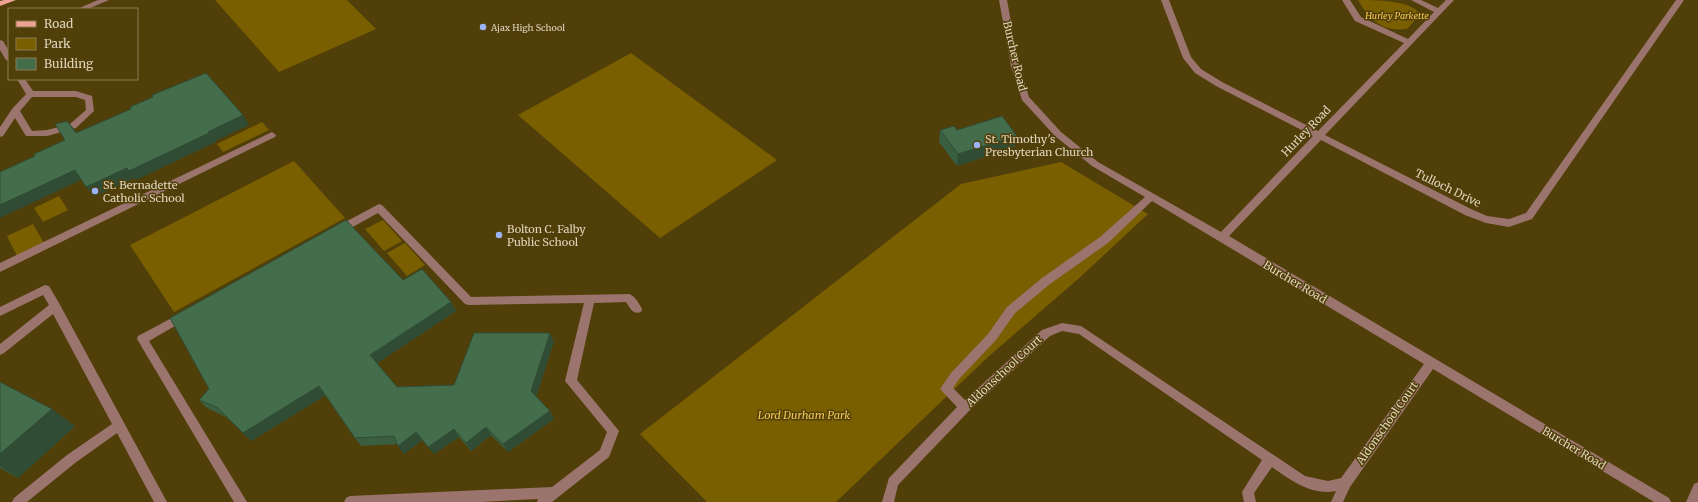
<svg xmlns="http://www.w3.org/2000/svg" width="1698" height="502" viewBox="0 0 1698 502" font-family="Merriweather,serif">
	<style>
		.green { fill: #7a5f00 }
		.lines { fill: none; stroke-linecap: round; stroke-linejoin: round }
		.minor { fill: #9a746d; fill-rule: evenodd }
		.major { fill: #f0a297; fill-rule: evenodd }
		.wall { fill: #3a5e40 }
		.shaded-wall { fill: #304c34 }
		.building { fill: #446d4b; stroke: #304c34 }
		.poi-dot { fill: #9bb5fd; stroke: #513f0a; stroke-width: 1.5 }
		.labels { text-anchor: middle; dominant-baseline: central; stroke-width: 3; stroke-linejoin: round; paint-order: stroke }
		.far-park-label { font-size: 9px; font-style: italic; fill: #f4c954; stroke: #513f0a }
		.far-poi-label { font-size: 9px; fill: #dfd5bc; stroke: #513f0a; text-anchor: start }
		.street-label { font-size: 11px; fill: #dfd5bc; stroke: #513f0a }
		.poi-label { font-size: 11px; fill: #dfd5bc; stroke: #513f0a; text-anchor: start }
		.park-label { font-size: 11px; font-style: italic; fill: #f4c954; stroke: #513f0a }
	</style>
	<rect width="100%" height="100%" fill="#513f0a"/>
	<path class="green" d="M215,0H347L376,29L279,72Z
		M1358,0C1375,0 1413,0 1420,15L1407,29C1382,32 1370,20 1358,0Z
		M631,53L777,160L660,238L518,115Z
		M262,122L269,130L223,152L217,144Z
		M294,161L345,218L174,312L130,245Z
		M1061,162L1148,214L1077,280L988,357L836,502H707L640,434L961,184Z
		M59,196L68,210L43,222L34,208Z
		M383,220L402,241L384,251L365,229Z
		M33,224L44,243L17,256L7,236Z
		M405,243L425,265L407,276L387,253Z"/>
	<g class="lines">
		<path class="minor" d="M98,0H109L88,9H77Z
			M999,0H1007L1019,66L1029,97L1061,132L1098,162L1221,232L1313,136L1216,86L1195,73L1183,58L1161,0H1169L1191,57L1201,69L1222,82L1318,131L1404,43L1355,21L1342,0H1350L1361,17L1408,39L1434,12L1411,0H1421L1438,8L1446,0H1454L1325,135L1471,209L1487,216L1509,219L1526,213L1676,0H1684L1532,219L1509,227L1486,223L1465,215L1321,140L1229,236L1669,498L1671,502H1654L1433,369L1350,487L1343,502H1331L1336,491C1312,496 1290,480 1272,467L1254,493L1256,502H1244L1242,492L1262,460L1079,334L1062,331L1050,336L969,411L898,485L894,502H882L889,478L957,407L940,389L951,373L988,334L1007,307L1042,278L1100,237L1145,197L1092,166L1055,136L1022,100L1011,66ZM1152,201L1424,364L1341,478L1328,481L1305,476L1081,326L1062,323L1042,330L965,400L953,388L959,379L996,340L1015,313L1050,284L1108,243Z
			M0,40L3,41L9,51V61L6,60L0,50Z
			M17,79H25L33,91H76L92,96L94,111L76,128L47,136H26L15,118L3,136L0,137V127L12,109L26,94ZM32,97H76L85,100L86,110L70,124L47,130L32,131L20,111Z
			M272,132L276,135L275,137L0,272V263Z
			M379,204L382,205L471,297L629,294C635,296 639,303 642,309L641,312C633,315 630,308 626,302L594,303L577,380L619,431L609,457L552,502H537L538,499L481,502H344L346,498L350,496L552,487L600,450L607,432L565,381L584,303L469,305L465,304L378,213L342,233H336L334,230L336,227Z
			M45,285L49,286L59,303L167,502H154L117,433L75,463L27,502H12L14,498L67,455L112,424L53,314L4,353L0,355V344L49,305L43,295L0,316V307Z
			M183,312L187,313L188,316L187,319L149,341L247,502H234L137,339L138,336Z
			M1698,482V502H1686L1694,484Z"/>
		<path class="major" d="M4,0H16L0,6V1Z"/>
	</g>
	<path class="wall" d="M940,130H957L1015,147L957,166L939,142Z
		M451,302L456,311L377,363L397,387L454,385L554,341L536,397L554,419L508,452L491,435L471,451L459,437L434,454L422,440L404,454L397,444L361,446L355,438L326,395L251,441L226,417L207,408L199,400Z
		M0,382L75,426L18,478L0,468Z"/>
	<path class="shaded-wall" d="M243,115L249,125L215,141L208,132Z
		M67,121L75,130L84,143L76,133Z
		M209,133L216,142L136,180L134,178L94,197L86,187L127,168Z
		M1017,136L1015,147L957,166L958,154Z
		M75,170L83,179L0,218V205Z
		M451,302L456,311L376,364L370,355Z
		M550,333L554,341L535,400L531,391Z
		M319,386L326,395L251,441L243,433Z
		M52,409L75,426L18,478L0,466V454Z
		M550,411L554,419L508,452L503,444Z
		M486,427L491,435L471,451L466,443Z
		M454,429L459,437L434,454L428,447Z
		M416,432L422,440L404,454L398,446Z"/>
	<path class="building" d="M206,73L243,115L208,132L209,133L129,171L127,168L86,187L75,170L0,205V172L35,156L34,154L65,140L55,124L67,121L76,133L131,109L130,107L153,97L152,95Z
		M1002,116L1017,136L958,154L940,130L954,126L957,130Z
		M346,220L403,280L422,269L451,302L370,355L397,387L454,385L474,333H550L531,391L550,411L503,444L486,427L466,443L454,429L428,447L416,432L398,446L394,436L355,438L319,386L243,433L218,408L199,400L209,389L170,318Z
		M0,382L52,409L0,454Z"/>
	<g class="poi-dot">
		<circle cx="483" cy="27" r="4"/>
		<circle cx="977" cy="145" r="4"/>
		<circle cx="95" cy="191" r="4"/>
		<circle cx="499" cy="235" r="4"/>
	</g>
	<g class="labels">
		<g class="far-park-label">
			<text x="1397" y="15">Hurley Parkette</text>
		</g>
		<g class="far-poi-label">
			<text x="491" y="27">Ajax High School</text>
		</g>
		<g class="street-label">
			<text transform="translate(1015 56) rotate(77)">Burcher Road</text>
			<text transform="translate(1306 131) rotate(-46)">Hurley Road</text>
			<text transform="translate(1448 188) rotate(26)">Tulloch Drive</text>
			<text transform="translate(1295 282) rotate(31)">Burcher Road</text>
			<text transform="translate(1004 371) rotate(-43)">Aldonschool Court</text>
			<text transform="translate(1387 423) rotate(-55)">Aldonschool Court</text>
			<text transform="translate(1574 448) rotate(31)">Burcher Road</text>
		</g>
		<g class="poi-label">
			<text x="985" y="139">St. Timothy's<tspan x="985" dy="13">Presbyterian Church</tspan></text>
			<text x="103" y="185">St. Bernadette<tspan x="103" dy="13">Catholic School</tspan></text>
			<text x="507" y="229">Bolton C. Falby<tspan x="507" dy="13">Public School</tspan></text>
		</g>
		<g class="park-label">
			<text x="804" y="415">Lord Durham Park</text>
		</g>
	</g>
	<rect x="8" y="8" width="130" height="72" fill="#513f0a" stroke="#8a7b51"/>
	<rect x="16" y="21" width="20" height="6" fill="#f0a297" stroke="#8a7b51"/>
	<text x="44" y="28" font-size="12" fill="#dfd5bc">Road</text>
	<rect x="16" y="38" width="20" height="12" fill="#7a5f00" stroke="#8a7b51"/>
	<text x="44" y="48" font-size="12" fill="#dfd5bc">Park</text>
	<rect x="16" y="58" width="20" height="12" fill="#446d4b" stroke="#8a7b51"/>
	<text x="44" y="68" font-size="12" fill="#dfd5bc">Building</text>
</svg>
